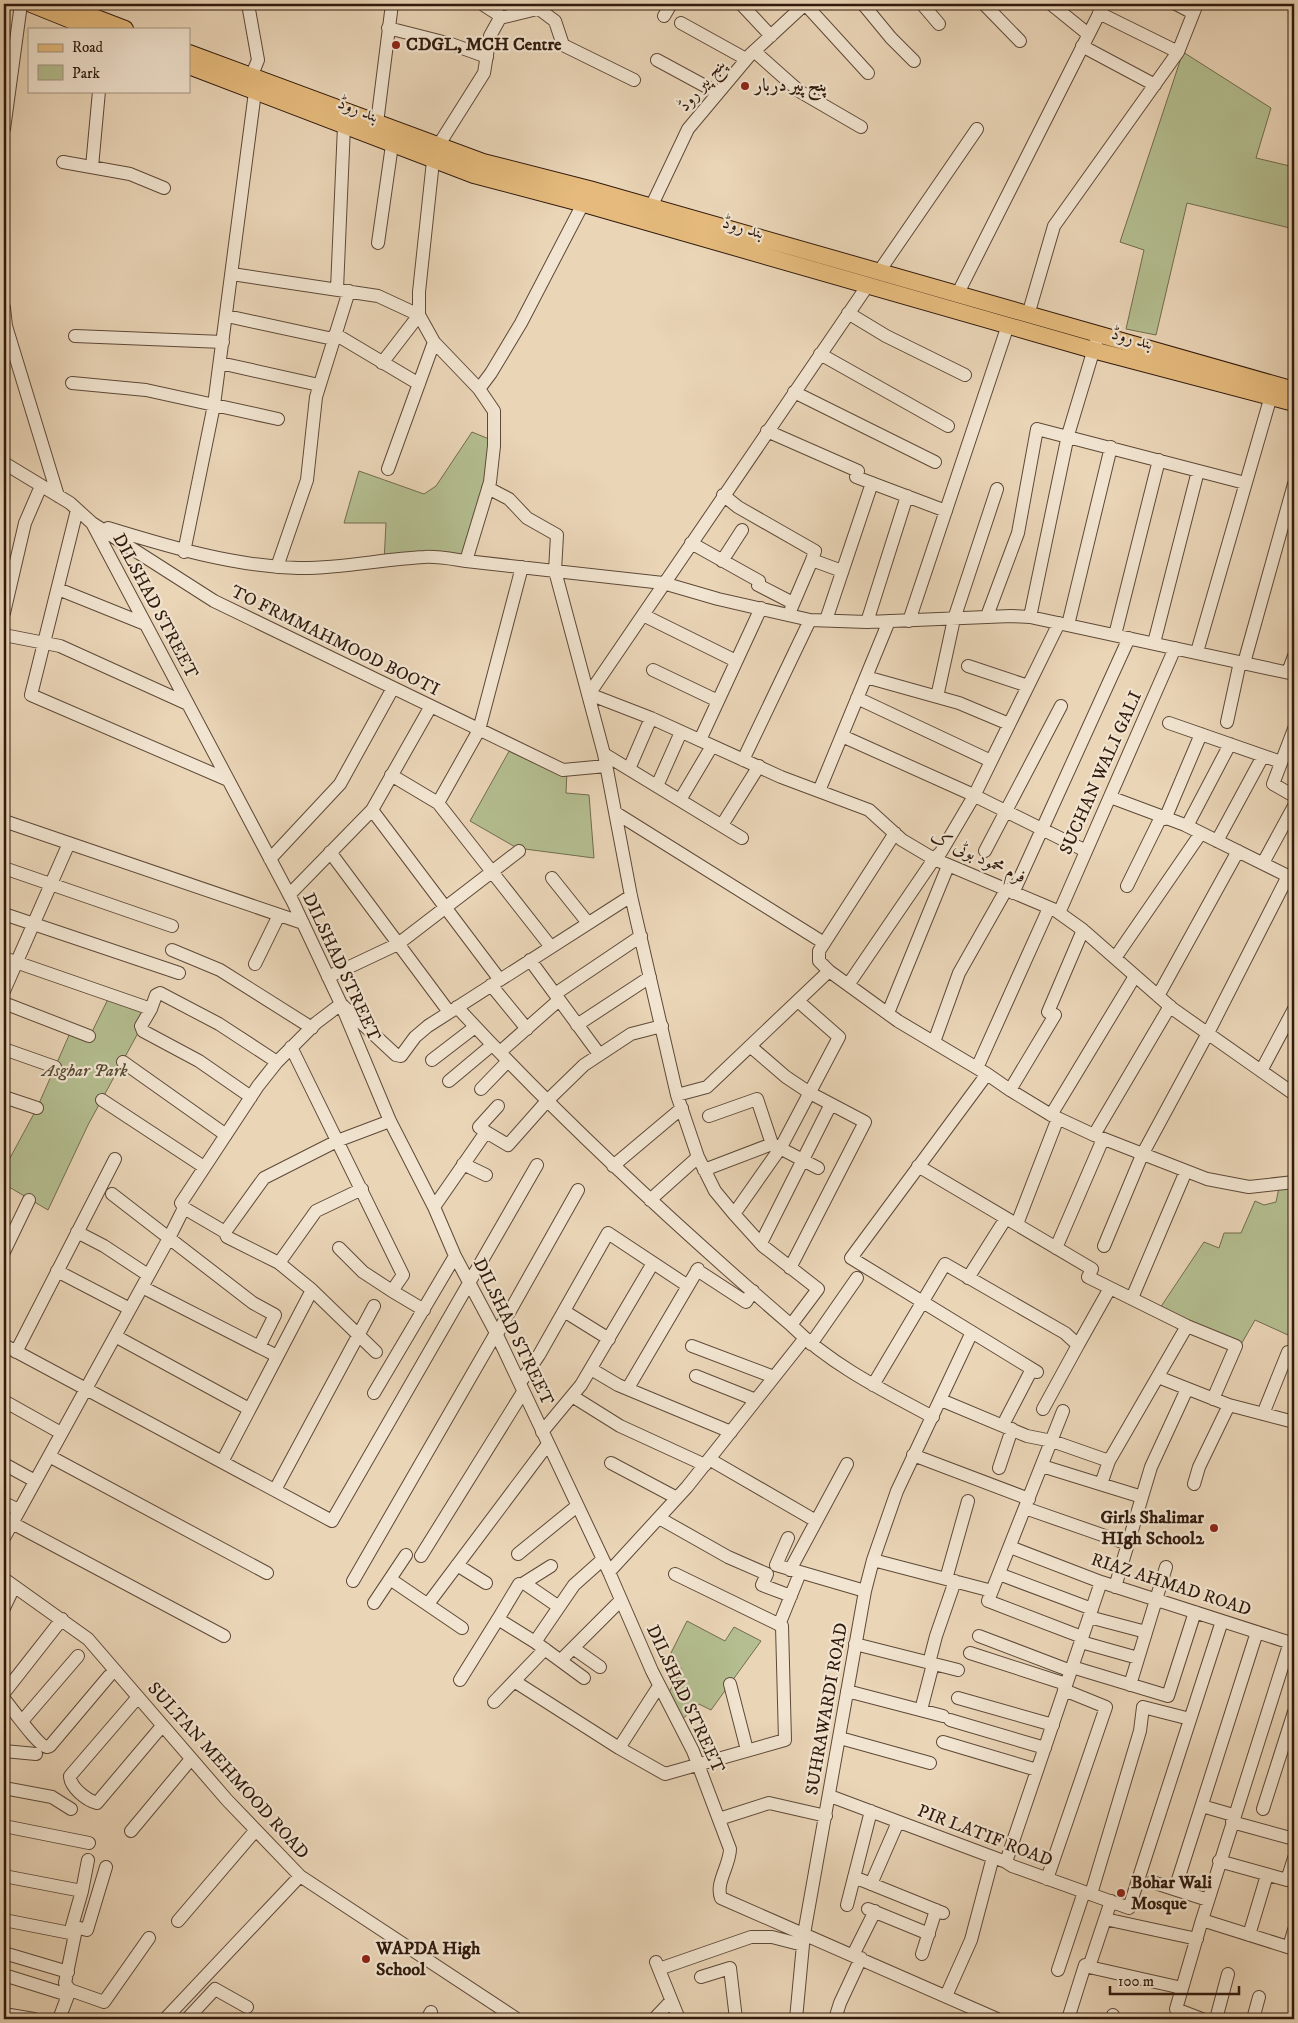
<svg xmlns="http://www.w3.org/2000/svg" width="1298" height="2023" viewBox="0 0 1298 2023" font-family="'IM FELL DW Pica',Amiri,serif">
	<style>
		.green { fill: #b4be90; stroke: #726c4e }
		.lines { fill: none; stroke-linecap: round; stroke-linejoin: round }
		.minor-casing { stroke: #5e4938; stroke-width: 14 }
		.major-casing { stroke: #301a0d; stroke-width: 18 }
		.minor { stroke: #f1e4d0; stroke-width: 12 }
		.major { stroke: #e5ba7c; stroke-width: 16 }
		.poi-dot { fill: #8f2418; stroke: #f1e4d0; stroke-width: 2 }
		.labels { text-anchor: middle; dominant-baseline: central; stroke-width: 4.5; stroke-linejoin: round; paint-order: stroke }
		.poi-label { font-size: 18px; font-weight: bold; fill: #301a0d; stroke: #f1e4d0; text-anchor: start }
		.street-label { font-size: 18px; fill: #301a0d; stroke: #f1e4d0 }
		.park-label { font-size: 18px; font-style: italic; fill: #584b34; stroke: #f1e4d0 }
	</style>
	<rect width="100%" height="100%" fill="#ead5b7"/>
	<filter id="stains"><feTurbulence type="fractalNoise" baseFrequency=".004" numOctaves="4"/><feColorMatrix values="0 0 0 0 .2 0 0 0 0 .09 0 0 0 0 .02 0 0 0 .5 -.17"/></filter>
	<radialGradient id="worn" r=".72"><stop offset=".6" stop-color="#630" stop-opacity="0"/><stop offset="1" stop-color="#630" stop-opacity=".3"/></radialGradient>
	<path class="green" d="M1183,52L1271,108L1256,158L1294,167V229L1187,203L1156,335L1126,329L1144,250L1120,242Z
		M472,432L494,441L466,561L384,562L386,523H344L359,471L424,494L436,486Z
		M512,746L567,770L566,793L589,795L594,858L517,848L470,821Z
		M110,995L151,1009L88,1125L48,1210L4,1184V1169L37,1108L70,1033L88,1040Z
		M1294,1182V1319L1288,1335L1255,1320L1239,1348L1156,1314L1204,1242L1219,1248L1224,1233H1241L1255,1201L1264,1205L1276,1202L1280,1183Z
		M687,1621L725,1641L734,1627L761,1641L711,1710L699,1704L678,1723L666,1697L682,1669L667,1661Z"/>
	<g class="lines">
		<g class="minor-casing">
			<path id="minor" d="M248,4L258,60L251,77
				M482,4L502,17
				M741,4L771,36
				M805,4L868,73
				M863,4L891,38L914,61
				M922,4L939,24
				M984,4L1020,41
				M1051,4L1088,34
				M1176,4L1193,13
				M539,9L555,21L563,45L634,80
				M1099,13L1178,52
				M664,16L671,4
				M681,23L746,59
				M388,28L451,44L487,57
				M1082,46L1155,85
				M754,51L799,91L861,127
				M657,60L718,93
				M377,123L392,4
				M4,129L21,4
				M438,146L484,73L490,36L500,18L541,8L549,4
				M433,161L419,292V315L434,342L479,389L494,411V446L490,482L466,561L663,583L718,599L810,620L867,622L1011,616L1030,617L1294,674
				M63,162L130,174L164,188
				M92,167L99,91
				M651,207L688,129L750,55L805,4
				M378,243L392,145
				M878,273L977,129
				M232,274L378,296L419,315L382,363
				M337,289L344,126
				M957,295L1104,4
				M4,308L6,326L58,496
				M848,313L886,336L965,375
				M1028,315L1054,226L1178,52L1197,4
				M227,316L333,339
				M335,334L419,384
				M75,336L223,342
				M820,354L948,426
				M220,363L319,385
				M72,383L146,390L278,419
				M479,389L491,373L521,323L587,196
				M794,392L935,462
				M767,431L858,471L856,477L946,511
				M4,463L70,503L92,523L214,601L563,770L606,766
				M388,469L434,342
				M488,488L509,499L527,518L557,535L555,571L604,754L631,896L677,1095L698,1157L715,1191L734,1214L763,1246L818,1289L791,1325C831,1365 884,1391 933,1417
				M723,495L738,507L815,551L812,560
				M77,510L31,695L228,780
				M92,523L293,902L341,1004L390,1121L434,1207L455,1256L496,1333L609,1572L652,1671L693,1751L730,1849C730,1865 715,1883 721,1898L997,2019
				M108,528C170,547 233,566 298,568C340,569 382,559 424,557C437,556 452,559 466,561
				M691,543L759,581L758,585L793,603
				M184,552L214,405L255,92
				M722,561L742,530
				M277,567L307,480L316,397L349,291
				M58,589L145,624
				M791,609L812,560L842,571
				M4,613L25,523L41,486
				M643,615L736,661
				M987,616L1018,533L1037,429L1245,483
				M1030,617L1068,435L1096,342
				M826,620L872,483
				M909,621L1008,325
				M867,622L907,496
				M1068,625L1111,447
				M4,635L60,646L188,704
				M1115,635L1159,460
				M1154,643L1198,471
				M1197,652L1271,396
				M1244,663L1294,484
				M968,666L1028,686
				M653,670L718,701
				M1288,672L1294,656
				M866,677L959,703L1009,724
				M589,694L651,718L781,777L869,810L902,840L934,859L1055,910L1083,930L1173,1009L1294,1094
				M589,694L868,285
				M937,697L954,619L997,489
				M857,698L991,761
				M1227,722L1240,662
				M1169,723L1281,762
				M1294,729L1273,784L1294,796
				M842,736L969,793L1086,851
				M700,740L761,608
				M604,754L742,838
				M743,760L810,620
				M629,769L651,718
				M391,775L438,803L551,947
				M657,786L681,732
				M819,791L889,621
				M1110,797L1185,825L1294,879
				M680,800L712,746
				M438,803L479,730L522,567
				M372,810L500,980
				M616,813L824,943
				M1165,819L1201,734
				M4,821L303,923
				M722,825L759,766
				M1187,826L1230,744
				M895,833L819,951V961L829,971L898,1021L987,1074L1010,1090L1051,1115L1094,1135L1207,1179L1249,1187L1294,1182
				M1217,841L1263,756
				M985,851L1061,706
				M330,852L449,1012
				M270,859L340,784L393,688
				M1263,863L1294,806
				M4,868L172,926
				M552,878L588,923
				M1127,886L1161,817
				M1013,893L1129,638
				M289,895L372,810L431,706
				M1059,913L1175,648
				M4,914L179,973
				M172,950L220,970L312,1028
				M4,958L151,1009L141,1026L143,1031L199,1061L251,1097
				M1115,958L1201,833
				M530,960L599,1054
				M255,964L279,915
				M328,977L398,944L519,851
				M491,985L527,1029
				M848,985L934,859L941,852L974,796L1059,623
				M4,991L69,843
				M555,994L641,936
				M1158,996L1238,851
				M4,1003L89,1036
				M457,1007C561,1120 675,1225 791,1325
				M151,1009L156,995L160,993L219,1024L277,1062
				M888,1013L948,866
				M577,1025L650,977
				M934,1042L959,973L1006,890
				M750,1046L786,1077L810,1093L865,1122L790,1268
				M291,1047L403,1275L392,1291L424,1310
				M4,1049L55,1067
				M500,1052L559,1000
				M432,1060L475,1027
				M123,1062L226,1135
				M977,1068L1049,908
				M1261,1071L1294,1009
				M987,1074L851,1258L1037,1372
				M449,1081L492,1045
				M481,1089L508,1061
				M1010,1090L1055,1015L1048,1012L1083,930
				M677,1095L707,1087L829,971
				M4,1097L37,1108
				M102,1100L204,1167
				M1051,1115L1135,976
				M709,1116L757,1099L772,1144
				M486,1132L479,1127L498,1106
				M1094,1135L1170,1006
				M463,1164L486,1175
				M613,1166L682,1108
				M918,1166L1092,1269L1088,1277L1187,1326L1236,1346L1213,1399
				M704,1170L772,1144L818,1168
				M112,1194L253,1303L275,1315L259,1347
				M650,1200L698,1157
				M434,1207L486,1132L508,1145L547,1101L584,1065L631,1034L662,1026
				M184,1208L225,1232L227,1237L279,1263L312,1290L376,1352
				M734,1214L781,1147L839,1037L798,1001
				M1017,1224L1058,1118
				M77,1232L104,1246L148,1275
				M225,1232L264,1178L337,1141L390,1121
				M761,1243L831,1104
				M1104,1246L1142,1155L1208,1033L1288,876
				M339,1248L363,1272L392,1291
				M1056,1248L1103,1139
				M4,1252L29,1200
				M279,1263L316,1211L362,1189
				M697,1270L746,1302L753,1291
				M57,1271L130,1309
				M968,1278L1006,1218
				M142,1287L277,1356
				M1132,1298L1186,1171
				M564,1311L609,1339
				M497,1334L578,1190
				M115,1336L249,1409
				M811,1344L857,1278
				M4,1345L332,1521L537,1165
				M692,1346L774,1377
				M16,1352L115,1159
				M591,1369L618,1385L731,1432
				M696,1376L756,1400
				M1158,1377L1229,1405L1294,1422
				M520,1383L539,1355L608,1233L688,1286
				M873,1385L945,1264L1065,1333L1078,1345L1110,1288
				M628,1388L698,1269
				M374,1393L455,1256
				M572,1396L620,1426L705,1465
				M941,1400L1027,1436L1052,1441L1109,1461
				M4,1401L61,1433
				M1043,1409L1078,1345
				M1063,1411L988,1601L1082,1637
				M1263,1414L1288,1352
				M1006,1419L1032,1369
				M542,1432L581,1385L653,1263
				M913,1455L1029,1499
				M49,1456L267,1573
				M709,1459L816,1521
				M222,1462L312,1290
				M611,1463L677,1498
				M4,1464L35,1481
				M1042,1466L1142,1497
				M999,1468L1012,1429
				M1101,1484L1109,1461L1187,1326
				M1194,1484L1199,1467L1229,1405
				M275,1490L374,1306
				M4,1503L19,1510
				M1025,1508L1128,1544
				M659,1518L728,1557L767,1574L762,1585L791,1596
				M12,1523L224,1636
				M4,1538L169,1238L184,1208L181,1203L258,1086L277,1062L316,1023L341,1004L396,1055L401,1056L415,1037L428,1026L631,896
				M788,1538L776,1565L865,1591
				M1010,1547L1101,1582L1294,1644
				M518,1554L577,1506
				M421,1556L523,1392
				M873,1560L992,1591
				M457,1565L486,1583
				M551,1566L524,1583L559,1607
				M790,1570L847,1464
				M609,1572L687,1487L805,1338
				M999,1574L1092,1609
				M4,1579L88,1639L227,1800L300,1876L517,2019
				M390,1579L462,1628
				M946,1579L968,1501
				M353,1581L496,1333
				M1115,1587L1151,1467L1187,1389
				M374,1603L406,1555
				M428,1604L548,1444
				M4,1608L14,1587
				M1089,1617L1146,1632
				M498,1619L519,1584
				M779,1625L800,1573
				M979,1636L1071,1671
				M1081,1642L1138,1658
				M1290,1642L1202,1920L1294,1949
				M855,1644L958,1670
				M573,1648L600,1667
				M970,1653L1066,1684
				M561,1660L621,1600
				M929,1663L936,1636L955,1581
				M1072,1667L1168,1696L1195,1612
				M584,1678L535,1642L574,1585L602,1560
				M460,1680L498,1619L535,1642
				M514,1681L619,1748L665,1774L785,1740L782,1626L675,1574
				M730,1684L747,1750
				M1130,1685L1166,1567
				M847,1691L943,1716
				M4,1693L62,1619
				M138,1697L70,1776C70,1787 86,1800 97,1803L162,1726
				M958,1698L1053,1725
				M4,1699C12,1708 38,1746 47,1747L50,1746L109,1676
				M494,1702L545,1649
				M921,1710L933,1664
				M23,1720L78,1656
				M950,1720L1045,1748
				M840,1738L930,1763
				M943,1742L1037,1770
				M619,1748L659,1686
				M4,1751L36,1754
				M4,1788L52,1797L71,1809
				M830,1796L1006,1862L1012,1866L1129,1908L1222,1621
				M1202,1806L1233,1815
				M1263,1809L1294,1712
				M719,1819L769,1803L826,1816
				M1232,1822L1294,1839
				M4,1826L89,1843
				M131,1831L191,1759
				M1219,1861L1287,1880L1294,1858
				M1006,1862L1101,1582
				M4,1876L82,1891
				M854,1877L943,1913
				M1047,1879L1106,1707L1064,1690
				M1152,1882L1208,1900
				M871,1884L898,1822
				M1175,1889L1257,1632
				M1091,1894L1140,1731L1143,1707L1190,1719
				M847,1905L871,1811
				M868,1909L929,1934
				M1105,1919L1197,1939
				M4,1920L75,1934
				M1202,1920L1176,2009L1202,2019
				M178,1921L255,1831
				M72,1926L87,1930L106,1867
				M1249,1935L1267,1875
				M1289,1947L1294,1930
				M4,1953L68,1972
				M922,1954L936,1910
				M853,1955L875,1911
				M656,1962L679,2019
				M1089,1967L1182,1988
				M659,1969L751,1937H772L803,1945
				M1058,1970L1084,1892
				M4,1975L68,1995
				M701,1977L730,1968L736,2019
				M70,1990L65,1983L75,1934L72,1926L82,1891L88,1860
				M946,1996L971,1940L993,1857
				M4,2014L34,2019
				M59,2019L70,1990L104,2002L149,1938
				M165,2019L300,1876
				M187,2019L215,1989L247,2007
				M427,2019L431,2012
				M654,2019L671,2001
				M796,2019L804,1934L865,1591L873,1560L897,1491L972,1332
				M835,2019L840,2003L861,1958
				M1068,2019L1085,1965L1089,1967L1111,1901
				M1112,2019L1113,2015
				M1216,2019L1228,1974
				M1253,2019L1259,1997"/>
		</g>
		<g class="major-casing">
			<path id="major" d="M31,4L93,29
				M60,4L125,29
				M189,53L483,162L589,189L1294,390
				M189,66L474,175L584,204L1093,350L1294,403"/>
		</g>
		<use href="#minor" class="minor"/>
		<use href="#major" class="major"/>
	</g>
	<g class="poi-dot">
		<circle cx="396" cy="45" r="5"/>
		<circle cx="745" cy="86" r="5"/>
		<circle cx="1214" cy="1528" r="5"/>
		<circle cx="1121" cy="1893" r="5"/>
		<circle cx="366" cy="1959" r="5"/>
	</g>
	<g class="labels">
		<g class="poi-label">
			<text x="406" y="45">CDGL, MCH Centre</text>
			<text x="755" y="86">پنج پیر دربار</text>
			<text x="1204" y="1518" text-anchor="end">Girls Shalimar<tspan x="1204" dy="21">HIgh School2</tspan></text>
			<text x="1131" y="1883">Bohar Wali<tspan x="1131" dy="21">Mosque</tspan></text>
			<text x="376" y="1949">WAPDA High<tspan x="376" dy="21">School</tspan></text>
		</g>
		<g class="street-label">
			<text transform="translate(702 85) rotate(-50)">پنج پیر روڈ</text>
			<text transform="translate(358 110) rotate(21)">بند روڈ</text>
			<text transform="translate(743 228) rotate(16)">بند روڈ</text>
			<text transform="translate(1132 339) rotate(15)">بند روڈ</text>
			<text transform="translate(155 606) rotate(62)">DILSHAD STREET</text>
			<text transform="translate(335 641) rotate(26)">TO FRMMAHMOOD BOOTI</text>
			<text transform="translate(1101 773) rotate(-66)">SUCHAN WALI GALI</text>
			<text transform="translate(978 857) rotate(25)">فرم محمود بوٹی ک</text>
			<text transform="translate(341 967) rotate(65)">DILSHAD STREET</text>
			<text transform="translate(513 1332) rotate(64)">DILSHAD STREET</text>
			<text transform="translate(1171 1585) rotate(18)">RIAZ AHMAD ROAD</text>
			<text transform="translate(685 1699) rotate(65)">DILSHAD STREET</text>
			<text transform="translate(827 1709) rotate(-80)">SUHRAWARDI ROAD</text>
			<text transform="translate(228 1771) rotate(48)">SULTAN MEHMOOD ROAD</text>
			<text transform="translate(985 1836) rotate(21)">PIR LATIF ROAD</text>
		</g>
		<g class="park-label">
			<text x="85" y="1071">Asghar Park</text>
		</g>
	</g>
	<rect width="1298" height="2023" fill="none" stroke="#ead5b7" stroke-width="20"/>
	<rect x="5" y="5" width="1288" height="2013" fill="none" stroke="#301a0d" stroke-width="2.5"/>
	<rect x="10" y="10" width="1278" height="2003" fill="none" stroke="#301a0d"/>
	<rect x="28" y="28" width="162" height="65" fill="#f1e4d0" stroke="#a49382"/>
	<rect x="38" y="44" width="25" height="8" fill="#e5ba7c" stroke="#a49382"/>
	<text x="72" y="52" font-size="15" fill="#301a0d">Road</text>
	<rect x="38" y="65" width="25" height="15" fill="#b4be90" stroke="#a49382"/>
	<text x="72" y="78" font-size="15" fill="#301a0d">Park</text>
	<path d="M1110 1986v8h129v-8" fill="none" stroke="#301a0d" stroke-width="2.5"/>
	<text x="1118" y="1986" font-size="15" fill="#301a0d" stroke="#f1e4d0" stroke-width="4" paint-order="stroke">100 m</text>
	<rect width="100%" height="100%" filter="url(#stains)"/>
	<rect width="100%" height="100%" fill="url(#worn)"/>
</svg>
